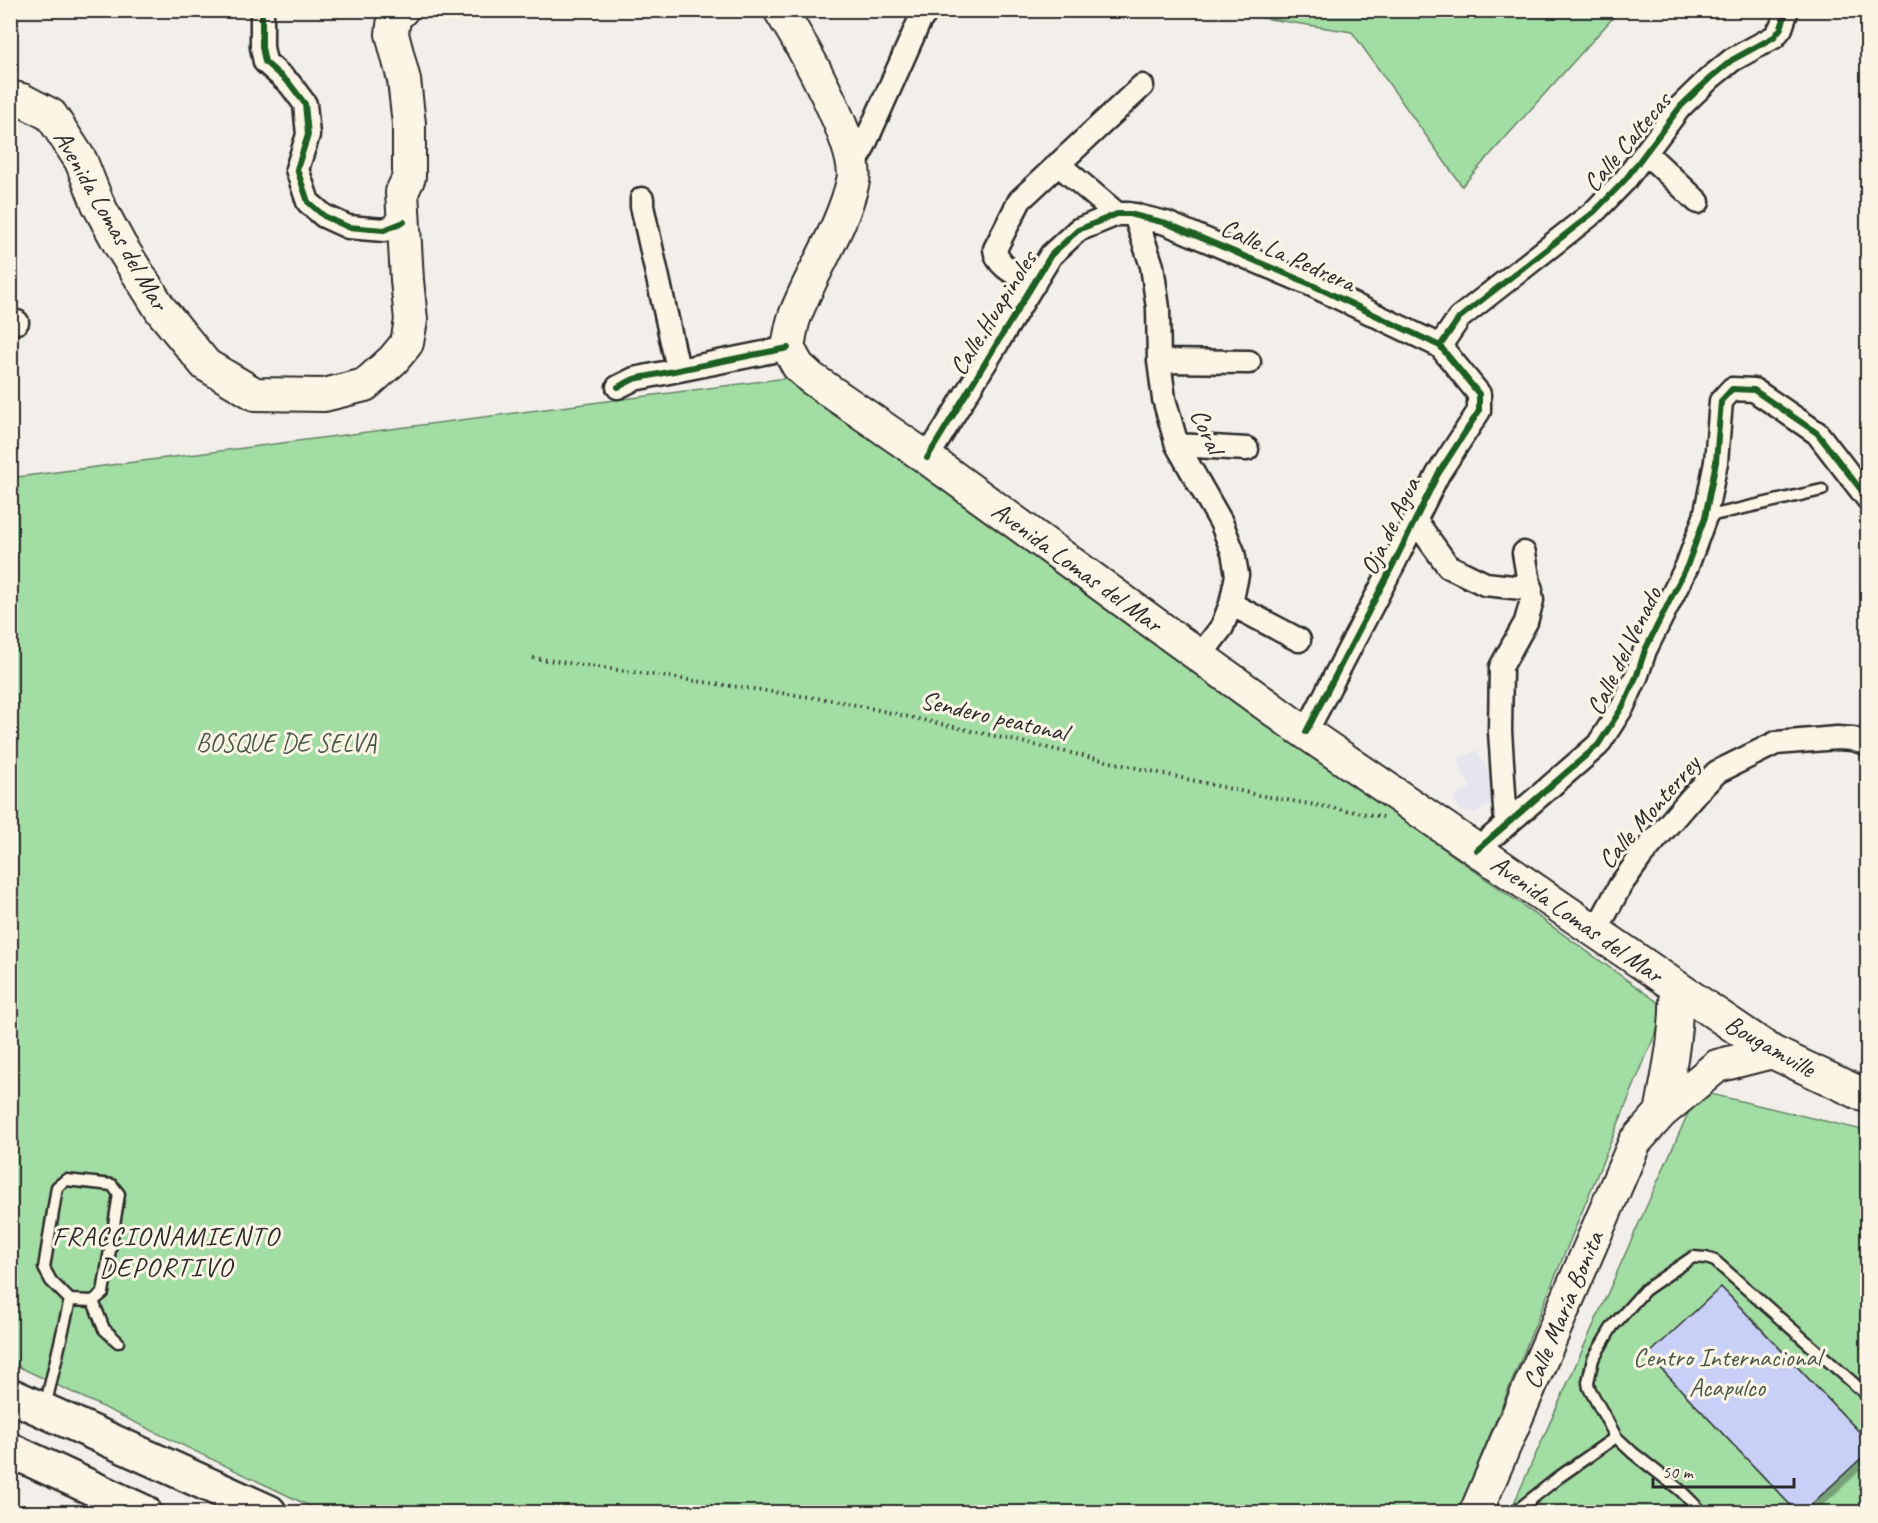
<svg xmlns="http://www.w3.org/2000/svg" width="1878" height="1523" viewBox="0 0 1878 1523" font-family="Caveat,sans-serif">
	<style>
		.built { fill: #e5e5ee }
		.green { fill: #a2dda3; stroke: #668467; stroke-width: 1.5 }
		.building { fill: #c8d0f8; stroke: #2b2b2b; stroke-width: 1.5; filter: url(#shadow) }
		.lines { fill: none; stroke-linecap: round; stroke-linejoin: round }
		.service-casing { stroke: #2b2b2b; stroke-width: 15 }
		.minor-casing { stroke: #2b2b2b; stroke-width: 27 }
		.secondary-casing { stroke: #2b2b2b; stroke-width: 36 }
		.primary-casing { stroke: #2b2b2b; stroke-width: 38 }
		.path { stroke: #2b2b2b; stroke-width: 4; stroke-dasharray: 1.5 4.5; stroke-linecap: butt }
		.service { stroke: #fcf5e5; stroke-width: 10 }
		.minor { stroke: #fcf5e5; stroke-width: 22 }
		.secondary { stroke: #fcf5e5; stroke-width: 32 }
		.primary { stroke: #fcf5e5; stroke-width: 33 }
		.cycleway-casing { stroke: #fcf5e5; stroke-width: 10 }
		.cycleway { stroke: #1b5e20; stroke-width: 6 }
		.labels { text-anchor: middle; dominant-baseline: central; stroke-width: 6; stroke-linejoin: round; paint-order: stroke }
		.street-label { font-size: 26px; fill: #2b2b2b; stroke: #fcf5e5 }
		.park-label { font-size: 26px; fill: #495849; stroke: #fcf5e5 }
		.neighbourhood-label { font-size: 27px; letter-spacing: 1.5px; fill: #2b2b2b; stroke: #fcf5e5 }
	</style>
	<defs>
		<filter id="shadow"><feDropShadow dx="5.5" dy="5.5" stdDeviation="0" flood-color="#0004"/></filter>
	</defs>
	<rect width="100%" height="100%" fill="#f2eee9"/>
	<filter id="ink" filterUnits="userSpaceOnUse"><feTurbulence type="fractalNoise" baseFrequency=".0167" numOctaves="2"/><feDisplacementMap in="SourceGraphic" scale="12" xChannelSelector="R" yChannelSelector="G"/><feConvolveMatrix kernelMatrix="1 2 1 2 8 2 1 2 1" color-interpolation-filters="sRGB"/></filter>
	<g filter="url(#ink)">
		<path class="built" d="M1477,750L1502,800L1474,813L1460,810L1453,797L1471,788L1457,760Z"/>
		<path class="green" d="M1219,11H1619L1462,186L1352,32Z
			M787,378L1666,1008L1458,1512H322L11,1363L10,478Z
			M1698,1091L1867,1131V1512H1510Z"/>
		<path class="building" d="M1721,1287L1868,1441V1452L1803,1512H1797L1648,1355Z"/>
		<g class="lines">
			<g class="service-casing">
				<path id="service" d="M1705,517L1822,490
					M66,1180L112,1185L119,1194L103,1293L93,1301L70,1300L51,1281L44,1268L57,1187Z
					M93,1301L104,1329L118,1342
					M45,1407L70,1300
					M1515,1512L1559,1477L1616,1437
					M1702,1512L1680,1490L1633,1453L1616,1437L1589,1388L1588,1382L1593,1359L1612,1327L1645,1290L1693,1257L1706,1258L1715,1261L1868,1396"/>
			</g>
			<g class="minor-casing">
				<path id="minor" d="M262,10V47L265,62L290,84L305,104L308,135L297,169L308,202L324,216L348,227L384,230L404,222
					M1646,153L1698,202
					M1058,164L1117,214
					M854,168L919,22L928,10
					M642,199V206L678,369
					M1135,215L1152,266L1158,308L1159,361L1164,399L1177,445L1221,522L1233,552L1237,575L1231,604L1222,627L1200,656
					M1034,284C1019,275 997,268 995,249L1020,200L1142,86
					M10,322H17
					M1440,346L1459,318L1594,212L1625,180L1680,107L1710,78L1732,60L1774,37L1781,28L1787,10
					M1159,361L1249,362
					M618,387L634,379L788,348
					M1177,445L1247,449
					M927,458L1051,255L1078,230L1117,214H1129L1166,223L1310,284L1440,346L1479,394V411L1438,474L1394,563L1306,732
					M1415,520L1448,566L1485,584L1531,589
					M1231,604L1299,640
					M1506,824L1500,731L1501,667L1526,622L1532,600L1524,553
					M1477,850L1598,745L1623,706L1637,675L1645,650L1687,566L1705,517L1716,462L1721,401L1732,389L1754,390L1817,433L1868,499
					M1596,931L1620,886L1642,855L1692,797L1717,772L1776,743L1837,738L1853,739L1868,744"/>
			</g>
			<g class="secondary-casing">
				<path id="secondary" d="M780,10C800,41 861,148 853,181C842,229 812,271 795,316C791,326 790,337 788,348L798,366L811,378L927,458L1290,722L1703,1005L1772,1052L1868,1097
					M10,97L22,100L51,115L81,161L98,204L120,245L161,310L206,365L255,394L324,395L365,385L393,360L407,343L411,320L407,280L402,192L409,177V124L404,80L392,34L394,18L402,10
					M1661,1113C1669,1071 1678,1030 1676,987
					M1476,1512L1635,1142L1661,1113L1717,1066L1772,1052"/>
			</g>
			<g class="primary-casing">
				<path id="primary" d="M10,1395L269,1512
					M10,1450L144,1512"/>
			</g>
			<path class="path" d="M533,658L838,701L1258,795L1384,817"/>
			<use href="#service" class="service"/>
			<use href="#minor" class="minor"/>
			<use href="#secondary" class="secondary"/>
			<use href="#primary" class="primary"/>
			<g class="cycleway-casing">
				<path id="cycleway" d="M262,10V47L265,62L290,84L305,104L308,135L297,169L308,202L324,216L348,227L384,230L404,222
					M1440,346L1459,318L1594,212L1625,180L1680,107L1710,78L1732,60L1774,37L1781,28L1787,10
					M618,387L634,379L788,348
					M927,458L1051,255L1078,230L1117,214H1129L1166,223L1310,284L1440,346L1479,394V411L1438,474L1394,563L1306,732
					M1477,850L1598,745L1623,706L1637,675L1645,650L1687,566L1705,517L1716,462L1721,401L1732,389L1754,390L1817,433L1868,499"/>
			</g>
			<use href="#cycleway" class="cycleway"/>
		</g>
	</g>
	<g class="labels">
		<g class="street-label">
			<text transform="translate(1627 142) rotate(-50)">Calle Caltecas</text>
			<text transform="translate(111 220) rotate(60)">Avenida Lomas del Mar</text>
			<text transform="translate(1288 255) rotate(24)">Calle La Pedrera</text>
			<text transform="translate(993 313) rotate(-58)">Calle Huapinoles</text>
			<text transform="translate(1207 431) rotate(66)">Coral</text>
			<text transform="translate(1390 526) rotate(-64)">Oja de Agua</text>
			<text transform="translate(1077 567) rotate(36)">Avenida Lomas del Mar</text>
			<text transform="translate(1624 651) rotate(-64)">Calle del Venado</text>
			<text transform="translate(994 716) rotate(13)">Sendero peatonal</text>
			<text transform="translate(1649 812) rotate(-49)">Calle Monterrey</text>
			<text transform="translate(1577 919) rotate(35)">Avenida Lomas del Mar</text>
			<text transform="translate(1770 1046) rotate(30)">Bougamville</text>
			<text transform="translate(1563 1310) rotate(-67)">Calle María Bonita</text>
		</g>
		<g class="park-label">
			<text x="286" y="742">BOSQUE DE SELVA</text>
			<text x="1727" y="1357">Centro Internacional<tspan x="1727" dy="30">Acapulco</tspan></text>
		</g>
		<g class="neighbourhood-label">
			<text x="166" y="1236">FRACCIONAMIENTO<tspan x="166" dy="31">DEPORTIVO</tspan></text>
		</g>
	</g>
	<rect width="1878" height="1523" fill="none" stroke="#fcf5e5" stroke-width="36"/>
	<rect x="18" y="18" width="1842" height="1487" fill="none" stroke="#2b2b2b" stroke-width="2" filter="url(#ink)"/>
	<path d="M1653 1478v9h141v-9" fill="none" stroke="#2b2b2b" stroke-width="3"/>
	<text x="1662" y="1478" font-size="18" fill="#2b2b2b" stroke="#fcf5e5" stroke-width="4.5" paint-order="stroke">50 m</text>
</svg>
